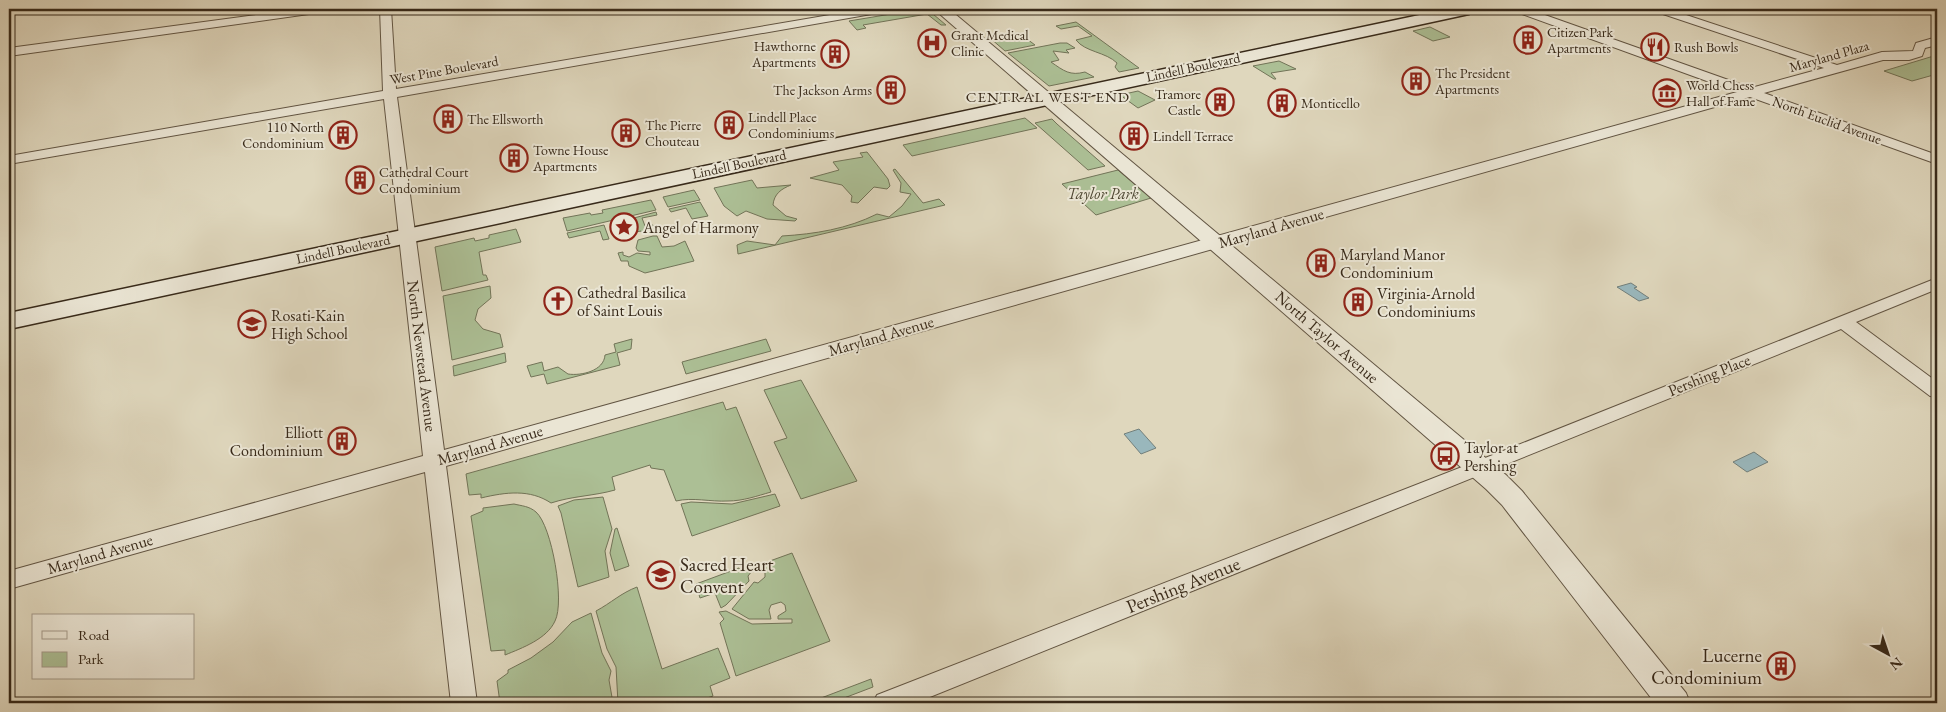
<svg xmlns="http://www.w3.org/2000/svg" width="1946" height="712" viewBox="0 0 1946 712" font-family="'EB Garamond',serif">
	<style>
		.green { fill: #acbf95; stroke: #727458 }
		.water { fill: #99b7bc; stroke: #727f7b }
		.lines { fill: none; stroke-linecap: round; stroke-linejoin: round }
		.minor-casing { stroke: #625543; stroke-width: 2 }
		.tertiary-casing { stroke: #625543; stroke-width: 2 }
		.secondary-casing { stroke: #382a1a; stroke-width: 3 }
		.minor { fill: #eae5d4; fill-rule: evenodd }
		.tertiary { fill: #eae5d4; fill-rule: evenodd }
		.secondary { fill: #eae5d4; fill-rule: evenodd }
		.labels { text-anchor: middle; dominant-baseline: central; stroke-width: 4; stroke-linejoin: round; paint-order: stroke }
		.far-poi-label { font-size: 14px; fill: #382a1a; stroke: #eae5d4; text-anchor: start }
		.far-street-label { font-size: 14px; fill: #382a1a; stroke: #eae5d4 }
		.far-neighbourhood-label { font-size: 15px; letter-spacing: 1px; fill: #382a1a; stroke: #eae5d4 }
		.park-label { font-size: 16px; font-style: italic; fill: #4f4833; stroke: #eae5d4 }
		.poi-label { font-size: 16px; fill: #382a1a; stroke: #eae5d4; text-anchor: start }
		.street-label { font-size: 16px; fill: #382a1a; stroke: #eae5d4 }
		.near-poi-label { font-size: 19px; fill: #382a1a; stroke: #eae5d4; text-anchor: start }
		.near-street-label { font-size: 19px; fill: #382a1a; stroke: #eae5d4 }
	</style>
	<rect width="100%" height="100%" fill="#dfd7bd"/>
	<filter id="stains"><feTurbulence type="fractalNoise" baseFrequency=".004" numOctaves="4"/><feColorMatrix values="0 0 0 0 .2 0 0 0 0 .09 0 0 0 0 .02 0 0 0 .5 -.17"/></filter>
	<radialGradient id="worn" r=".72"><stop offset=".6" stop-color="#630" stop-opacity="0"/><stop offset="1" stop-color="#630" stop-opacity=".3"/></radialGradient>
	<path class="green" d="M921,9H927L946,25H941L927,14L863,25L866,28L857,30L849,21Z
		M1076,22L1139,68L1119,72L1115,67L1117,63C1106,52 1085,52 1076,40L1092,36L1078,26L1061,29L1056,26Z
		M1430,27L1450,37L1433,41L1413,31Z
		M1019,33L1035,45L1005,51L990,38Z
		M1060,43H1067L1075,48L1066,50L1069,53L1053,51L1059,60L1051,62C1064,71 1070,76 1085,72L1094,77L1049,86L1008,53Z
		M1937,55V74L1912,81L1884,71Z
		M1279,61L1296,69L1271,73L1276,79H1274L1253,66Z
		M1138,91L1155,100L1138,108L1120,95Z
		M1025,118L1037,128L912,156L903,145Z
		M1052,119L1057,124L1105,166L1088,170L1035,123Z
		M867,152L888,179L890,186L887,189L874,187L858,203L851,202L852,196L842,185L810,178L839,170L833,162L863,157L860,153Z
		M895,169L923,203L939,199L945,205L738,254L737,245L747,241L775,245L782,236C815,234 847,229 877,214L889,217L902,206L911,194L900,192L901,183L893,170Z
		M1118,170L1151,198L1096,215L1062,184Z
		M752,180L757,188L791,185C781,189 774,194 773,205L786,216L797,219L795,221L767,219L746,211L737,216L724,206L714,188Z
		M694,190L700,200L668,207L663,197Z
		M651,200L656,210L567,231L563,218L590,213L591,215L603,213L602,210Z
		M700,202L708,216L692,219L686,208L671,212L669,209Z
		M656,212L657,215L642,218L645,226L653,225L656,231L642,234L641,231L630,233L628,229L632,228L629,223H625L623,221Z
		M604,225L609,239L603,240L600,231L569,238L567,233Z
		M516,229L521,242L479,252L483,275H486L488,280L442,291L435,247L474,238L475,241L489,238V235Z
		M653,236H657L662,247L674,246L685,241L694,261L645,273L629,266L628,261H621L618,253L623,252V255L629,257L637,253L650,255V252L638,251L636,248L638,240Z
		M490,286L491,298L478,309L475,320L483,329L500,334L503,347L452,360L443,296Z
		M632,339L631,349L617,353L620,365L547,384L544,374L531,377L527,366L542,362L544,371L558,367L568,374C581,376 604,371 605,355L616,352L614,344Z
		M766,339L771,351L686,374L682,362Z
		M505,353L506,362L454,376L453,366Z
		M801,380L857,481L801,499L774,442L787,438L764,390Z
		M723,402L726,410L736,407L771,492C757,496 743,501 728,501C710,502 693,497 676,501L664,470L651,468L650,465L612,477L615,490C594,496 572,496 551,503C530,489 506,492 481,498V494L469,495L466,474Z
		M775,494L780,506L692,536L681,504L691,502L732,504Z
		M603,497L612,529L605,551L609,577L578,587L561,513L558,506L574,500Z
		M514,504C522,506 529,506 536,512C552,526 565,602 555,621C547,639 522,648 505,655V650L491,651L471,516L483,511V508Z
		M617,528L629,566L615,571L610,553L615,529Z
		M792,553L830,641L736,676L720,623L724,619L719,612L726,611L752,624L792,623V619H778V616L786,611L785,605L781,602L771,605L769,610L771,619H749L732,609L754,582L758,583L765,577V573L756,566Z
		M739,568L740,570L751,568L752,571L748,576L749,581L726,605L721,608L715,593L700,598L696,584Z
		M637,587L662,669L718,648L730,678L710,686L713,696L693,703H618L616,667L607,649L596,611C611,603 621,593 637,587Z
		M591,613L602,653L611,671L609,680L613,703H500L497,681L508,673V670L531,658L553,642L572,622Z
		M871,679L873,687L831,703H808Z"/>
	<path class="water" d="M1631,283L1637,287L1634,288L1649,298L1639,301L1617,287Z
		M1139,429L1156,448L1141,454L1124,434Z
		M1754,452L1768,462L1747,472L1733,462Z"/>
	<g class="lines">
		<g class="minor-casing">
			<path id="minor" d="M300,9H329L323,12L9,56V48Z
				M380,9H391L396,89L865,9H889L883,12L397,97L444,450L1737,92L1514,11L1513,9H1528L1751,88L1824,68L1654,11L1653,9H1668L1837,65L1882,52L1913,51L1916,43L1937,37V45L1925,48L1922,56L1909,60H1883L1764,93L1937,155V164L1750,97L446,466L477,703H451L425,472L9,589V571L423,456L384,99L9,164V156L383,91Z
				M1937,278V289L1856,322L1937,382V397L1930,396L1841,329L915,703H873L877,695L1503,451Z"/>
		</g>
		<g class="tertiary-casing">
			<path id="tertiary" d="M934,9H949L1506,475L1522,491L1686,693L1690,703H1655L1502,505L1486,489Z"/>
		</g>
		<g class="secondary-casing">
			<path id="secondary" d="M1448,9H1477L1469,14L9,329V313Z"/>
		</g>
		<use href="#minor" class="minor"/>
		<use href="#tertiary" class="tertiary"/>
		<use href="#secondary" class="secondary"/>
	</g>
	<defs>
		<g id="building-ring" transform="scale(1.4375)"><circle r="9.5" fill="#eae5d4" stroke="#8f2418" stroke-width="1.5"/><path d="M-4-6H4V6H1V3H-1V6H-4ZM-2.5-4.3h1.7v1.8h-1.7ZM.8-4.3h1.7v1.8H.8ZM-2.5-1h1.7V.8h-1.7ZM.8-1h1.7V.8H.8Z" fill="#8f2418"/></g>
		<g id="hospital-ring" transform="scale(1.4375)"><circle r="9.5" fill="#eae5d4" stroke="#8f2418" stroke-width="1.5"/><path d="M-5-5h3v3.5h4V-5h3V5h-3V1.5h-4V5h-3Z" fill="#8f2418"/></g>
		<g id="restaurant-ring" transform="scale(1.4375)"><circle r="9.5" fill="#eae5d4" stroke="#8f2418" stroke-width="1.5"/><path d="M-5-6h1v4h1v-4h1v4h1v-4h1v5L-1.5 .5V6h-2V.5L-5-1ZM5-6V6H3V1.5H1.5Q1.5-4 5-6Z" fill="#8f2418"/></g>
		<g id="museum-ring" transform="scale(1.4375)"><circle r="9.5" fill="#eae5d4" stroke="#8f2418" stroke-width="1.5"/><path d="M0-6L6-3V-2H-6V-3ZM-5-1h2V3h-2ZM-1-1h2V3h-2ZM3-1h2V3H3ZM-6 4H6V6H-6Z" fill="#8f2418"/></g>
		<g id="sight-ring" transform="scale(1.4375)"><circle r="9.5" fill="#eae5d4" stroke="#8f2418" stroke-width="1.5"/><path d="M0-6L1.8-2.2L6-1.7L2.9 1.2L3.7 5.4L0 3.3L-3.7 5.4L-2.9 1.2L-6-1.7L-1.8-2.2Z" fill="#8f2418"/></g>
		<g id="church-ring" transform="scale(1.4375)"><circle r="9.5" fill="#eae5d4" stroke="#8f2418" stroke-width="1.5"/><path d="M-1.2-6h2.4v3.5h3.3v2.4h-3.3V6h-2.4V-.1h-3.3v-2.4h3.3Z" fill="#8f2418"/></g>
		<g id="school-ring" transform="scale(1.4375)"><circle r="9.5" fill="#eae5d4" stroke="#8f2418" stroke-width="1.5"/><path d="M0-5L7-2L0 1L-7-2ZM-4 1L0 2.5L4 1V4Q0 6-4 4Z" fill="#8f2418"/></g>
		<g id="bus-ring" transform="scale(1.4375)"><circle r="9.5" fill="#eae5d4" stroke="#8f2418" stroke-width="1.5"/><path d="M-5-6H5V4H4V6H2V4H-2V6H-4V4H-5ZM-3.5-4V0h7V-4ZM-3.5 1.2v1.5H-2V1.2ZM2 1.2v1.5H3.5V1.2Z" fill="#8f2418"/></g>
	</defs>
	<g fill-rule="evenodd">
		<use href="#building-ring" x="1528" y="40"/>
		<use href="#hospital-ring" x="932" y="43"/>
		<use href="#restaurant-ring" x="1655" y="47"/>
		<use href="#building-ring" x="835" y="54"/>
		<use href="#building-ring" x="1416" y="81"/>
		<use href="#building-ring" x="891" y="90"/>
		<use href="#museum-ring" x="1667" y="93"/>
		<use href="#building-ring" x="1220" y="102"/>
		<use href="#building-ring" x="1282" y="103"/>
		<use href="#building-ring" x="448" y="119"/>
		<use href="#building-ring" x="729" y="125"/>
		<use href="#building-ring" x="626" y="133"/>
		<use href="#building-ring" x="343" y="135"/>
		<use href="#building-ring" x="1134" y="136"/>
		<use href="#building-ring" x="514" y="158"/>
		<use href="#building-ring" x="360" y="180"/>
		<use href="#sight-ring" x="624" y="227"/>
		<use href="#building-ring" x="1321" y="263"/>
		<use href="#church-ring" x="558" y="301"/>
		<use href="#building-ring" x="1358" y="302"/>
		<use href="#school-ring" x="252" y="324"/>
		<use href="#building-ring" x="342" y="441"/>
		<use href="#bus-ring" x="1445" y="456"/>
		<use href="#school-ring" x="661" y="575"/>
		<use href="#building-ring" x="1781" y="666"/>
	</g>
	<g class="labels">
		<g class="far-poi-label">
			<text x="1547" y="32">Citizen Park<tspan x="1547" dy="16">Apartments</tspan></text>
			<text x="951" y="35">Grant Medical<tspan x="951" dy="16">Clinic</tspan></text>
			<text x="816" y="46" text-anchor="end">Hawthorne<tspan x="816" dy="16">Apartments</tspan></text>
			<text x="1674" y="47">Rush Bowls</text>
			<text x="1435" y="73">The President<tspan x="1435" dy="16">Apartments</tspan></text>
			<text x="1686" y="85">World Chess<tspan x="1686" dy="16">Hall of Fame</tspan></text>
			<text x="872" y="90" text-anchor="end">The Jackson Arms</text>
			<text x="1201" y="94" text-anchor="end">Tramore<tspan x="1201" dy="16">Castle</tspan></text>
			<text x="1301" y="103">Monticello</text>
			<text x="748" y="117">Lindell Place<tspan x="748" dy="16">Condominiums</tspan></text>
			<text x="467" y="119">The Ellsworth</text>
			<text x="645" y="125">The Pierre<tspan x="645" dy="16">Chouteau</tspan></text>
			<text x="324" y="127" text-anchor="end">110 North<tspan x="324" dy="16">Condominium</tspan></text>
			<text x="1153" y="136">Lindell Terrace</text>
			<text x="533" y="150">Towne House<tspan x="533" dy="16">Apartments</tspan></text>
			<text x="379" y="172">Cathedral Court<tspan x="379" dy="16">Condominium</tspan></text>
		</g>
		<g class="far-street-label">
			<text transform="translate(1829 56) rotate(-16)">Maryland Plaza</text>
			<text transform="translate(1193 67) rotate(-12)">Lindell Boulevard</text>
			<text transform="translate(444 70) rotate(-10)">West Pine Boulevard</text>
			<text transform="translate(1827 120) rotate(20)">North Euclid Avenue</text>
			<text transform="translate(739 164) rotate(-12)">Lindell Boulevard</text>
			<text transform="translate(343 249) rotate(-12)">Lindell Boulevard</text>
		</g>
		<g class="far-neighbourhood-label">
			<text x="1048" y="96">CENTRAL WEST END</text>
		</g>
		<g class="park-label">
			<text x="1103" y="193">Taylor Park</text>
		</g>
		<g class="poi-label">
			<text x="643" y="227">Angel of Harmony</text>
			<text x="1340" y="254">Maryland Manor<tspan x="1340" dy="18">Condominium</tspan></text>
			<text x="577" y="292">Cathedral Basilica<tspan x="577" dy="18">of Saint Louis</tspan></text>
			<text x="1377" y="293">Virginia-Arnold<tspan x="1377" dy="18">Condominiums</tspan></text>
			<text x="271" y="315">Rosati-Kain<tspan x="271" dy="18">High School</tspan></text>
			<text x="323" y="432" text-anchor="end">Elliott<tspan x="323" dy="18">Condominium</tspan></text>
			<text x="1464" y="447">Taylor at<tspan x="1464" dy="18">Pershing</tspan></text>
		</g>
		<g class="street-label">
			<text transform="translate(1271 228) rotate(-16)">Maryland Avenue</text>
			<text transform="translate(881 336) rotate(-16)">Maryland Avenue</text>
			<text transform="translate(1327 337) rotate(41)">North Taylor Avenue</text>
			<text transform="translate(422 356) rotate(83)">North Newstead Avenue</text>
			<text transform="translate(1709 375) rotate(-22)">Pershing Place</text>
			<text transform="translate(490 445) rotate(-16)">Maryland Avenue</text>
			<text transform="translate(100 554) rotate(-16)">Maryland Avenue</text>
		</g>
		<g class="near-poi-label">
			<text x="680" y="564">Sacred Heart<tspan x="680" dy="22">Convent</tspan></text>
			<text x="1762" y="655" text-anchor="end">Lucerne<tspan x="1762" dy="22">Condominium</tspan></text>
		</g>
		<g class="near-street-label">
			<text transform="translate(1183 585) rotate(-22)">Pershing Avenue</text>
		</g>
	</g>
	<rect width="1946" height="712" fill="none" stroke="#dfd7bd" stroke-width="30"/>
	<rect x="10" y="10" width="1926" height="692" fill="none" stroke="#382a1a" stroke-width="2.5"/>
	<rect x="15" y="15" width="1916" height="682" fill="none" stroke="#382a1a"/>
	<rect x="32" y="614" width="162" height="65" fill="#eae5d4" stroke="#a39a8a"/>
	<rect x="42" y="631" width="25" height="8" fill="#eae5d4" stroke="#a39a8a"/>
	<text x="78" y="640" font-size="15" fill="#382a1a">Road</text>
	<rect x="42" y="652" width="25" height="15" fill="#acbf95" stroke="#a39a8a"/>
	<text x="78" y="664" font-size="15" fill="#382a1a">Park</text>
	<g transform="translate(1888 654) rotate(140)" stroke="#eae5d4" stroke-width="4" paint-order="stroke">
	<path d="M0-4L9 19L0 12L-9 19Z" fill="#382a1a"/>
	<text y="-8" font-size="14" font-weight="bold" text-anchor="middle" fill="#382a1a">N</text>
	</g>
	<rect width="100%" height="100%" filter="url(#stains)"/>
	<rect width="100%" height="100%" fill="url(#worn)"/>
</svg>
